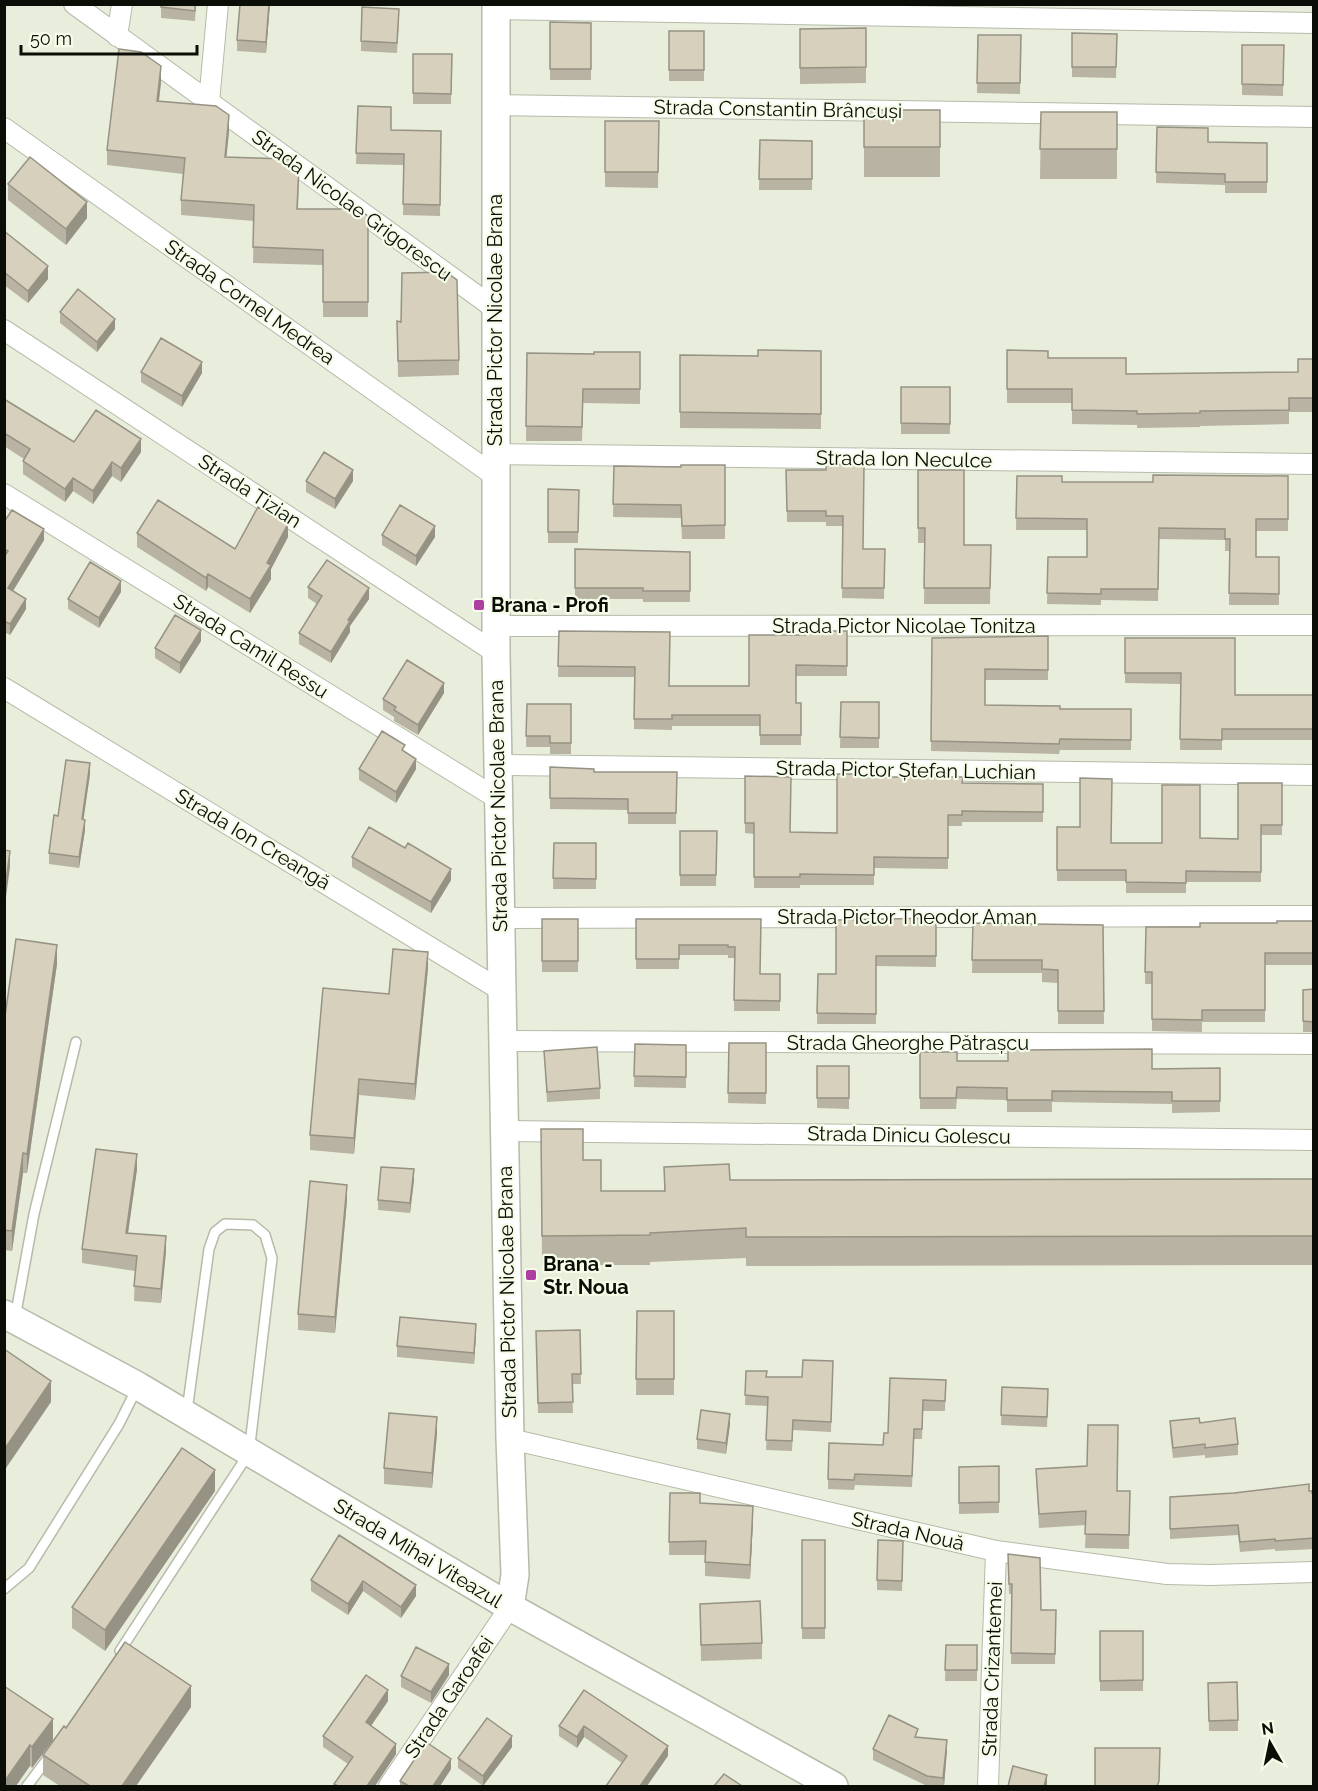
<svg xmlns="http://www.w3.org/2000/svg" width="1318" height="1791" viewBox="0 0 1318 1791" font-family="Raleway,sans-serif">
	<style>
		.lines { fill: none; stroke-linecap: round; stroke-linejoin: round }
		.lane-casing { stroke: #b5bba9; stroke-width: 12 }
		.street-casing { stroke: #b5bba9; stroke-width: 22 }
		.secondary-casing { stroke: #b5bba9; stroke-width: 30 }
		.lane { stroke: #fff; stroke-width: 9 }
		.street { stroke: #fff; stroke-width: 20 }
		.secondary { stroke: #fff; stroke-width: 27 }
		.wall { fill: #b8b3a3 }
		.shaded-wall { fill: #969284 }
		.building { fill: #d6d0bd; stroke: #969284; stroke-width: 1.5 }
		.poi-dot { fill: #ac3f9f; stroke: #f5fce8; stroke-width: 2 }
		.labels { text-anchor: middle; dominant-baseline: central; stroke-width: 4.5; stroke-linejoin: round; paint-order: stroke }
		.street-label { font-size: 20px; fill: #0b0d07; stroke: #f5fce8 }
		.poi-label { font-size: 20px; font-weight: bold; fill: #0b0d07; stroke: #f5fce8; text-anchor: start }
	</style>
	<rect width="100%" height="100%" fill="#e8eedb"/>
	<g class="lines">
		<g class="lane-casing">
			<path id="lane" d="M15,1318L34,1214L76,1042
				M4,1589L29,1568L119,1424L137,1388
				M120,1651L249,1453L272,1258L265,1235L253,1225L225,1224L215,1232L209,1249L187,1411
				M27,1786L49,1757"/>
		</g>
		<g class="street-casing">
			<path id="street" d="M74,4L494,308
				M496,9L1314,23
				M117,36L122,4
				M209,102L218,4
				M495,105L1314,117
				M4,128L495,476
				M4,330L496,653
				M495,454L1314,464
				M4,494L498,799
				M495,626L1314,625
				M4,688L502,991
				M498,765L1314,775
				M500,918L1314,916
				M503,1041L1314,1044
				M505,1131L1314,1140
				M510,1439L996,1551L1167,1574L1210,1575L1314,1572
				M389,1786L510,1607
				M988,1786L996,1551"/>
		</g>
		<g class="secondary-casing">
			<path id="secondary" d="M496,4V653L510,1439L515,1575L510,1607
				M4,1314L138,1386L510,1607L834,1786"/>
		</g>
		<use href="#lane" class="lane"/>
		<use href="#street" class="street"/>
		<use href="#secondary" class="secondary"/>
	</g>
	<path class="wall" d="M161,4H196L195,21L161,18Z
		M270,4L266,53L237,51V40Z
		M399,20L397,53L361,51V41Z
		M550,22L591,23V80H550Z
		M800,29L866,67V83L800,84Z
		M669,31H704V81H669Z
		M1072,33L1117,34L1116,78L1072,77Z
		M978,35H1021L1020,94L977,93Z
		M1242,45H1284L1283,96L1242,95Z
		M413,54H452L451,104H413Z
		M161,82L159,101L229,131L226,157L299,181L298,209L368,216V317H323V265L253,263L254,221L181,215V200L183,174L107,165V150Z
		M358,106L391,130L441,131L440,216L403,215L404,165L356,164Z
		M864,110H940V177H864Z
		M1041,112H1117V179H1040Z
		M605,121H659L658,188L605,187Z
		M1157,127L1208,142L1267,143V193H1225V185L1156,183Z
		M760,140L812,141V190H759Z
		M8,184L87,218L66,245L8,200Z
		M4,231L48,279L28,303L4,285Z
		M60,312L115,329L97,352L60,323Z
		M397,321L459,360V375L398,377Z
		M1007,350L1048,358L1126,374L1298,372L1314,359V412H1289V424L1200,426V427L1137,428V425L1072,424V403H1007Z
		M821,351V429L680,428V355L758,356Z
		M640,352V404L583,403L582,441H526L527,353L594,354Z
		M141,372L202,373L182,407L141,382Z
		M901,387H950V434H901Z
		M4,399L74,442L141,452L121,482L112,476L93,504L73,491L65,502L23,474V461L24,459L4,446Z
		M725,465V539H682L681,518L613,517L614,466L681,467Z
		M786,470H826L863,549H885L884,599L842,598L843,526H826V522H787Z
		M918,470L964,545H991L990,604H924L925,543H918Z
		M1017,476L1062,482H1153L1288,476V531H1256V557H1279V605H1229L1230,551H1225V540L1159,539L1158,601L1101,600V605L1047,604L1048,557H1087V530H1016Z
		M306,481H353L335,509L306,492Z
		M548,489L579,490L578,543H548Z
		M4,522L44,540L13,591L26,609L10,635L4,632Z
		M137,533L235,549L288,537L271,569V579L250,613L208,587L206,591L137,547Z
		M382,535L435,537L416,566L382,545Z
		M575,549L690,552V602H643V599H575Z
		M308,587L369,599L350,626V632L331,663L299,644V633L317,604L308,598Z
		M121,592L99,628L68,609V599Z
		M559,631L670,632L669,686H749L805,635L847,631V676H796V703H801V745H760V726H672V730L634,729V677H558Z
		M1048,636V680H985V705L1060,709H1131V750H1060L1059,754L931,751L932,638Z
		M1125,638L1235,695H1314V740H1222V750H1180L1181,684L1125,683Z
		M201,641L180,674L155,658V648Z
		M444,693L418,735L394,721V717L383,710V699Z
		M841,702H879V748H840Z
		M527,704H571V754H550V747H526Z
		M405,752L416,769L396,803L359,780V769Z
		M550,767L594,772H677L676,824H628V810L550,809Z
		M90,774L83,819L85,830L79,868L49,864V853L58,816Z
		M745,776L791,832L837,833L882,777L962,783L1043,784V822H962V826H948V869L874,868V885H800V888H754V834L745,833Z
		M1282,783V835H1261V882H1186V893H1126V881H1057V827L1111,843H1162L1200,838L1238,839Z
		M680,831H717L716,886H680Z
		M554,843H596V889H553Z
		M352,857L451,880L431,913L352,867Z
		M936,918V967L876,966V1024H817L818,974H836Z
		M542,919H578V972H542Z
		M636,919H761L760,974H780V1011H734V958H728V955H679V969H636Z
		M1314,921V965H1265V1022H1202V1032L1152,1031V984H1145L1146,927H1200Z
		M973,923L1103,925L1104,1024H1058V983L1042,982V973H972Z
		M57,964L27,1173H23L12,1251L4,1250V1023Z
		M428,968L415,1100L359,1095L354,1154L310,1150V1135L389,994Z
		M1314,989V1032H1303V990Z
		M729,1043H766V1104L728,1103Z
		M635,1044L686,1045V1088L634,1087Z
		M544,1051L600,1088V1099L547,1102Z
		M920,1052L957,1061L1152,1069L1220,1068V1112L1172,1113V1104L1052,1102V1112H1007V1100L957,1099L956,1109H920Z
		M817,1066H849V1109L817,1108Z
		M541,1129L583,1160L601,1191H664V1167L730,1180L1314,1179V1265L746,1266V1258L650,1262V1265H542Z
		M137,1169L128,1233L166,1251L161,1303L134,1301L135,1271L82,1263V1249Z
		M414,1180L410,1213L378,1210V1200Z
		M347,1200L335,1333L298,1330V1314Z
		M637,1311H674V1395H636Z
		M580,1330L581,1384H572L573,1413H538L536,1331Z
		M476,1334L474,1364L397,1357V1346Z
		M833,1361L831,1432L793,1430L792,1451L766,1450L768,1406L745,1405L746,1371L766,1377H802Z
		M946,1380L945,1411H923L922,1439H914L912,1487L855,1485L854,1490L828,1489L829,1443L883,1445L888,1433Z
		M1002,1387L1048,1400L1047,1427L1001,1425Z
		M1170,1421L1200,1423L1238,1444V1455L1205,1458V1455L1173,1458L1170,1432Z
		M730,1424L726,1454L697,1449V1439Z
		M437,1433L432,1488L384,1484V1468Z
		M999,1466V1513L959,1514V1467Z
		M1036,1469L1117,1491H1130L1129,1549L1085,1548L1086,1525L1039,1528Z
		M215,1491L105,1651L72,1628V1607Z
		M670,1493L753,1520L750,1579L705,1576V1555H669Z
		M1314,1493V1549L1275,1551V1549L1240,1552L1238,1535L1170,1539V1497Z
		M339,1535L416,1596L401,1618L363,1591L348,1615L311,1591V1580Z
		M802,1540H825V1639H802Z
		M903,1552L902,1591L877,1590V1580Z
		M1008,1554L1041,1610H1056L1055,1664H1011L1012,1594H1009Z
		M700,1604L762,1643V1659L701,1661Z
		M1100,1631H1143V1691H1100Z
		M946,1645H977V1681H945Z
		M449,1675L431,1703L401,1687V1676Z
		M1208,1683L1238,1720V1731H1209Z
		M4,1686L53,1740L32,1768L30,1766Z
		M584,1690L668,1756L622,1763L584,1737L577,1748L559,1736V1726Z
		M388,1701L371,1726L396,1754L375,1786H334V1784L348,1764L323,1747V1736Z
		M191,1707L136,1786H60L43,1775V1755L66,1728Z
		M512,1747L483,1786L458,1768V1758Z
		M873,1749L947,1750L944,1786H927L873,1760Z
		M451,1769L440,1786H400V1781Z"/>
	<path class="shaded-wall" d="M269,4H270L266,53V42Z
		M161,66V82L157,116V101Z
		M229,115V131L225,172V157Z
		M87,202V218L66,245V229Z
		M48,266V279L28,303V291Z
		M115,319V329L97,352V342Z
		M202,362V373L182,407V396Z
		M141,439V452L121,482V468Z
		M112,462V476L93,504V491Z
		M353,470V481L335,509V499Z
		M73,478V491L65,502V489Z
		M288,524V537L271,569V579L250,613V599L267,563Z
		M435,526V537L416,566V556Z
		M44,529V540L8,599V588Z
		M208,574V587L206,591V578Z
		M121,581V592L99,628V618Z
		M369,588V599L350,626V632L331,663V652L348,620Z
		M26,599V609L10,635V624Z
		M201,630V641L180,674V663Z
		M444,683V693L418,735V725Z
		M416,759V769L396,803V792Z
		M90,763V774L82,830V819Z
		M85,820V830L79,868V857Z
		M10,851V867L4,912V896Z
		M451,869V880L431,913V902Z
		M57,945V964L27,1173V1154Z
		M428,952V968L415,1100V1084Z
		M359,1079V1095L354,1154V1138Z
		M23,1153V1173L12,1251V1231Z
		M137,1154V1169L126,1247V1233Z
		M414,1169V1180L410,1213V1203Z
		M347,1185V1200L335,1333V1317Z
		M166,1236V1251L161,1303V1289Z
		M476,1324V1334L474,1364V1353Z
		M51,1381V1402L4,1471V1450Z
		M730,1414V1424L726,1454V1443Z
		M437,1417V1433L432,1488V1473Z
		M215,1470V1491L105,1651V1630Z
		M753,1506V1520L750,1579V1565Z
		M363,1581V1591L348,1615V1604Z
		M416,1585V1596L401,1618V1607Z
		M449,1664V1675L431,1703V1692Z
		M191,1686V1707L136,1786H122Z
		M388,1690V1701L366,1733V1722Z
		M53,1719V1740L32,1768V1747Z
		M584,1726V1737L577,1748V1737Z
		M512,1736V1747L483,1786V1776Z
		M947,1740V1750L944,1786L943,1778Z
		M396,1744V1754L375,1786H367Z
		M30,1745V1766L16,1786H4V1782Z
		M668,1746V1756L647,1786H640Z
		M451,1759V1769L440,1786H433Z
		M1047,1775V1786H1044Z"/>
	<path class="building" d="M161,4H195V11L161,7Z
		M240,4H269L266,42L237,40Z
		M362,7L399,9L397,43L361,41Z
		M550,22L591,23V69H550Z
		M866,28V67L800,68V29Z
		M669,31H704V70H669Z
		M1072,33L1117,34L1116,67H1072Z
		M978,35H1021L1020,83H977Z
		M1242,45H1284L1283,85L1242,84Z
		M119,49L141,52L161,66L157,101L216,106L229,115L225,157L289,159L299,166L297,209H359L368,216V302H323V250L253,247L254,205L181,200L185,158L107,150Z
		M413,54H452L451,94L413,93Z
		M358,106L391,107V130L441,131L440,205L403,204L404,154L356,153Z
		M864,110H940V147H864Z
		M1041,112H1117V149H1040Z
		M605,121H659L658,172H605Z
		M1157,127L1208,128V142L1267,143V182H1225V174L1156,172Z
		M760,140L812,141V179H759Z
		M1313,148H1314V186H1313Z
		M30,157L87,202L66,229L8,184Z
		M4,231L48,266L28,291L4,272Z
		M446,272L457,280L459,360L398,361L397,321L401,322L402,273Z
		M78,289L115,319L97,342L60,312Z
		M161,338L202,362L182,396L141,372Z
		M758,350L821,351V414L680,412V355L758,356Z
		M1007,350L1048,351V358H1126V374L1298,372V359H1314V398H1289V410L1200,411V413L1137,414V411L1072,410V389H1007Z
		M594,352H640V389H583L582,427L526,426L527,353L594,354Z
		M901,387H950V424L901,423Z
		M4,399L74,442L96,410L141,439L121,468L112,462L93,491L73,478L65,489L23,461L30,449L4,433Z
		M324,452L353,470L335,499L306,481Z
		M826,464L864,465L863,549H885L884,588H842L843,516H826V511H787L786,470H826Z
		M681,465H725V525L682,526L681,505L613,504L614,466L681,467Z
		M918,470H964V545H991L990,588H924L925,528H918Z
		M1153,475L1288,476V519H1256V557H1279V594L1229,593L1230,539H1225V529L1159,528L1158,589H1101V594L1047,593L1048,557H1087V519L1016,518L1017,476H1062V482H1153Z
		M548,489L579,490L578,532H548Z
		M158,500L235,549L258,507L288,524L267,563L271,565L250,599L208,574L206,578L137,533Z
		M400,505L435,526L416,556L382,535Z
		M12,510L44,529L8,588L26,599L10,624L4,621V557L8,551L4,549V522Z
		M575,549L690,552V591H643V588H575Z
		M327,560L369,588L348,620L350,621L331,652L299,633L322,596L308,587Z
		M90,562L121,581L99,618L68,599Z
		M175,615L201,630L180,663L155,648Z
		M559,631L670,632L669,686H749V635H805V631H847V666L796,665V703H801V735H760V715H672V719H634L635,667L558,666Z
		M1048,636V670L985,669V705L1060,706V709H1131V740L1060,739L1059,744L931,741L932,638Z
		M1125,638H1235V695H1314V729H1222V740L1180,739L1181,673H1125Z
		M407,660L444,683L418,725L394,710L396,707L383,699Z
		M841,702H879V738L840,737Z
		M527,704H571V743H550V736H526Z
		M382,731L405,745L402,750L416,759L396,792L359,769Z
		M66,760L90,763L82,819L85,820L79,857L49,853L54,815L58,816Z
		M550,767L594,769V772H677L676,813H628V799L550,798Z
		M837,774H882V777H963L962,783L1043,784V812L962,811V815H948V858L874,857V875L800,874V877H754V823H745V776L791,777L790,832L837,833Z
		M1080,778L1112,779L1111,843H1162V785H1200V838L1238,839V783H1282V825H1261V872L1186,871V883L1126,882V870H1057V827H1080Z
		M369,827L405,848L408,843L451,869L431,902L352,857Z
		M680,831H717L716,875H680Z
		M554,843H596V879L553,878Z
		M4,850L10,851L4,896Z
		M936,918V956H876V1014L817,1013L818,974H836V920Z
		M542,919H578V961H542Z
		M636,919H761L760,974H780V1001L734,1000L735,947H728V945H679V959H636Z
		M1277,921H1314V953H1265V1010H1202V1020L1152,1019V972H1145L1146,927H1200V923H1277Z
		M973,923L1103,925L1104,1011H1058V970L1042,969V960H972Z
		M16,939L57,945L27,1154L23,1153L12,1231L4,1230V1023Z
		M393,949L428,952L415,1084L359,1079L354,1138L310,1135L323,988L389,994Z
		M1314,989V1022L1303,1021V990Z
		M729,1043H766V1093H728Z
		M635,1044L686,1045V1077L634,1076Z
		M597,1047L600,1088L547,1092L544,1051Z
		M1152,1049V1069L1220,1068V1101H1172V1092L1052,1091V1100H1007V1088L957,1087L956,1098H920V1052H957V1061H1008V1050Z
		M817,1066H849V1098H817Z
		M541,1129H583V1160H601V1191H665L664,1167L729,1164L730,1180L1314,1179V1236L746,1237V1228L650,1233V1235L542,1236Z
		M96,1149L137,1154L126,1233L166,1236L161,1289L134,1286L137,1256L82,1249Z
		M381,1167L414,1169L410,1203L378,1200Z
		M310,1181L347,1185L335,1317L298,1314Z
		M637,1311H674V1379H636Z
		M400,1317L476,1324L474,1353L397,1346Z
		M580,1330L581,1374H572L573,1402L538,1403L536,1331Z
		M4,1349L51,1381L4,1450Z
		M803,1360L833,1361L831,1422L793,1420L792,1441L766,1440L768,1397L745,1395L746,1371H767L766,1377H802Z
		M890,1378L946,1380L945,1401L923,1400L922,1429H914L912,1476L855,1474L854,1480L828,1479L829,1443L883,1445L884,1433H888Z
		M1002,1387L1048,1389L1047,1417L1001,1415Z
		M701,1410L730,1414L726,1443L697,1439Z
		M389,1413L437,1417L432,1473L384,1468Z
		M1199,1418L1200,1423L1235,1418L1238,1444L1205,1448V1444L1173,1448L1170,1421Z
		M1088,1425H1118L1117,1491H1130L1129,1535L1085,1534L1086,1511L1039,1514L1036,1469L1087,1466Z
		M182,1448L215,1470L105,1630L72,1607Z
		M999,1466V1502L959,1503V1467Z
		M1309,1484V1491H1312V1493H1314V1538L1275,1541V1539L1240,1542L1238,1525L1170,1529V1497L1234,1493Z
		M670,1493H700V1503L753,1506L750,1565L705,1562L706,1541L669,1542Z
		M339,1535L416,1585L401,1607L363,1581L348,1604L311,1580Z
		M802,1540H825V1628H802Z
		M878,1540L903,1541L902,1581L877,1580Z
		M1008,1554L1040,1558L1041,1610H1056L1055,1654L1011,1653L1012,1584H1009Z
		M760,1601L762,1643L701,1645L700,1604Z
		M1100,1631H1143V1680L1100,1681Z
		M125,1642L191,1686L122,1786H90L43,1755L64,1726L66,1728Z
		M946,1645H977V1670H945Z
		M416,1647L449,1664L431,1692L401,1676Z
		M366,1675L388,1690L366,1722L396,1744L367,1786H338L334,1784L353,1757L323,1736Z
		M1237,1682L1238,1720L1209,1721L1208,1683Z
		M4,1686L53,1719L32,1747L30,1745L4,1782Z
		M584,1690L668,1746L640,1786H606L627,1756L584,1726L577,1737L559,1726Z
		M889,1715L918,1729L915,1737L947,1740L943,1778L927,1776L873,1749Z
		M487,1718L512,1736L483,1776L458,1758Z
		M426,1742L451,1759L433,1786H409L400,1781Z
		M1095,1748H1160L1159,1781L1157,1786H1095Z
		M1013,1766L1047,1775L1044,1786H1008Z
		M724,1774L742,1786H714Z"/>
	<g class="poi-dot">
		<rect x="473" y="599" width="12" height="12" rx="3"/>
		<rect x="525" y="1269" width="12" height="12" rx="3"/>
	</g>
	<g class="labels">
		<g class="street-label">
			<text transform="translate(778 109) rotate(1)">Strada Constantin Brâncuși</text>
			<text transform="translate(352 205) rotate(36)">Strada Nicolae Grigorescu</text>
			<text transform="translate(250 302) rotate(35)">Strada Cornel Medrea</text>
			<text transform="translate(495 320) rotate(-90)">Strada Pictor Nicolae Brana</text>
			<text transform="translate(904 459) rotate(1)">Strada Ion Neculce</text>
			<text transform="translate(250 491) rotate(33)">Strada Tizian</text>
			<text x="904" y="626">Strada Pictor Nicolae Tonitza</text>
			<text transform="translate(251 646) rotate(32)">Strada Camil Ressu</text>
			<text transform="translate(906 770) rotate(1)">Strada Pictor Ștefan Luchian</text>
			<text transform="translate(498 806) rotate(-91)">Strada Pictor Nicolae Brana</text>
			<text transform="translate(253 839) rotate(31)">Strada Ion Creangă</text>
			<text x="907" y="917">Strada Pictor Theodor Aman</text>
			<text x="908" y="1043">Strada Gheorghe Pătrașcu</text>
			<text transform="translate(909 1135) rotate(1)">Strada Dinicu Golescu</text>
			<text transform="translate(507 1292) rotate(-91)">Strada Pictor Nicolae Brana</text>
			<text transform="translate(908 1531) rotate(13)">Strada Nouă</text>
			<text transform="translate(418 1553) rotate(31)">Strada Mihai Viteazul</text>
			<text transform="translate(992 1669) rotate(-88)">Strada Crizantemei</text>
			<text transform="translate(449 1697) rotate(-56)">Strada Garoafei</text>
		</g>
		<g class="poi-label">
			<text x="491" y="605">Brana - Profi</text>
			<text x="543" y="1264">Brana -<tspan x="543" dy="23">Str. Noua</tspan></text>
		</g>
	</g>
	<rect width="1318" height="1791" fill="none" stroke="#0b0d07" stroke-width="12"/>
	<g transform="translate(1270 1743) rotate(351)" stroke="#f5fce8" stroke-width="4.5" paint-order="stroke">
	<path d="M0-4.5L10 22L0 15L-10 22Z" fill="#0b0d07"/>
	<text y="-9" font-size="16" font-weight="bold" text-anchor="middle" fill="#0b0d07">N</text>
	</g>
	<path d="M21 45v9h176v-9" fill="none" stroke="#0b0d07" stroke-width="3"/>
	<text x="30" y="45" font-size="18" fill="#0b0d07" stroke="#f5fce8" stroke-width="4.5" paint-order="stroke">50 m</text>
</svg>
